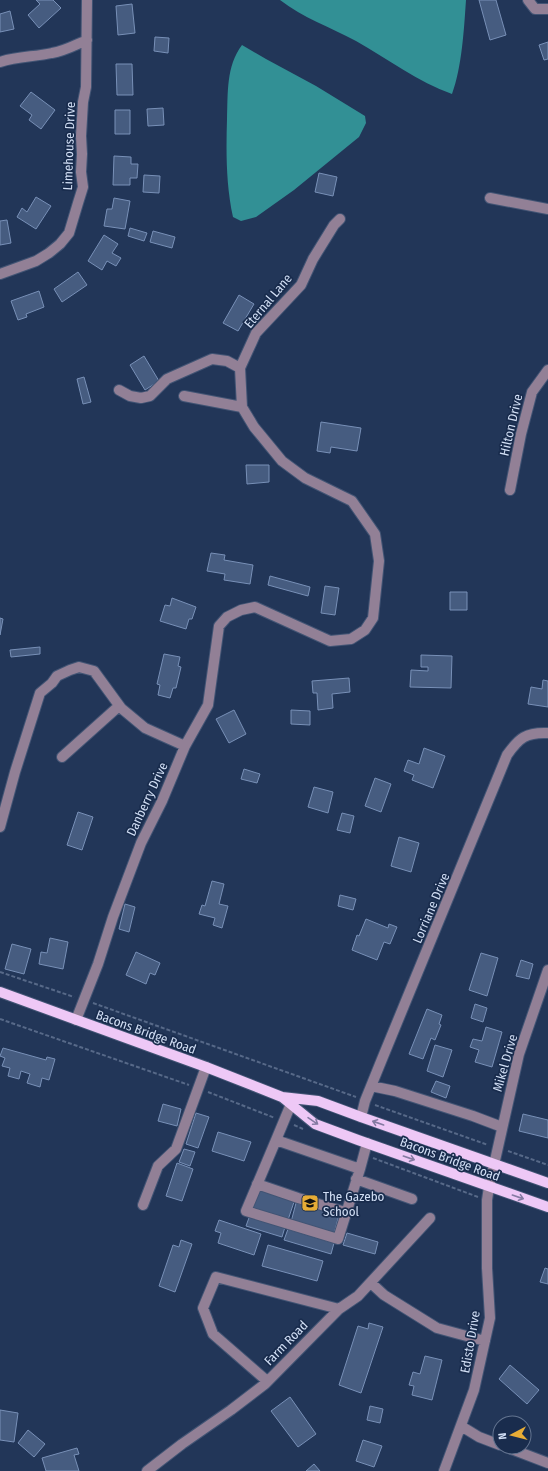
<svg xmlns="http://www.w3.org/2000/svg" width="548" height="1471" viewBox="0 0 548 1471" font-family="'Fira Sans Condensed',sans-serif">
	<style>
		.water { fill: #329095 }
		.building { fill: #465c80; stroke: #7890b7 }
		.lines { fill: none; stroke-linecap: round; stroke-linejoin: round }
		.minor-casing { stroke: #425474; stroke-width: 12 }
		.major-casing { stroke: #425474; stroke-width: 12 }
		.path { stroke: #576988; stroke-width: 2; stroke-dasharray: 4 2; stroke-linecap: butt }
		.minor { stroke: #928096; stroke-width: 10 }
		.major { stroke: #eec8f6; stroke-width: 10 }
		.oneway { stroke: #847aa2 }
		.labels { text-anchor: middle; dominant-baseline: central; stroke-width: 3.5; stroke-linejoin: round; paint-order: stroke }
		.street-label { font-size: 13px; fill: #d2dff5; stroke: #192c4d }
		.poi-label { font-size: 13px; fill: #d2dff5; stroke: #192c4d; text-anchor: start }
	</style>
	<rect width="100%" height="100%" fill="#223658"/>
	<path class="water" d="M280,0H466C464,29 462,67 452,94C418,82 388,59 356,41C330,27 303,18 280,0Z
		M242,45L266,59L316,86L365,116L366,123L359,137L294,190L256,217L241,221L233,217C226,185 226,152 227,119C228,93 226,66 242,45Z"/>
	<path class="building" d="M36,0H53L61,8L39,28L28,15L40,4Z
		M479,0H496L506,35L490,40Z
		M132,4L135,33L118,35L116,6Z
		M10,11L14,29L0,32V14Z
		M155,37L169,38L168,53L154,51Z
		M548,42V59L544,60L539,45Z
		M116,64H132L133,95H117Z
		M31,92L55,110L41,129L29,120L32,115L20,106Z
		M163,108L164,125L148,126L147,109Z
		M115,110H130V134H115Z
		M114,156L131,157V164H138L137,178H130V185H113Z
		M319,173L337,177L333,196L315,192Z
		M144,175L160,176L159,193L143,192Z
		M36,197L51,206L36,229L17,217L22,208L27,212Z
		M114,198L130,201L125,229L104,226L107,209H112Z
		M7,220L11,243L0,245V221Z
		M130,228L147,233L144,241L128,236Z
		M153,231L175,237L172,248L150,242Z
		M104,235L118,244L112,253L121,258L116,266L107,261L102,270L88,261Z
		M78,272L87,285L62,302L54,289Z
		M39,291L44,307L26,314L27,317L18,320L11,301Z
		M239,295L254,304L238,331L223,323Z
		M144,356L159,381L145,390L130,365Z
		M84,377L91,402L83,404L77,379Z
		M321,422L361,428L357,451L331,447L330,453L317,451Z
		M246,465H269V482L247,484Z
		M211,553L225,555L224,560L253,565L250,584L224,580L225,574L207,571Z
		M270,576L310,587L308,596L268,585Z
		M325,586L339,588L335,615L321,613Z
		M450,592H467V610H450Z
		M172,598L196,607L192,619H189L186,629L160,621L165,605L170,606Z
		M0,618L3,619L0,635Z
		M40,647V654L11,657L10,650Z
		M164,654L180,657L178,666L181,667L176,688H173L170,698L158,695L160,685L157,684Z
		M421,655L452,656L451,688L410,687L411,670L428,671V667H421Z
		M349,678L350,692L332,694L333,708L318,710L317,693H313L312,681Z
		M543,680L548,681V707L528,704L531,687L542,689Z
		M234,710L246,734L229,743L216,719Z
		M291,710L310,711V725L291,724Z
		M424,748L445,756L433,788L412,780L414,775L404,771L408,760L419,764Z
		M244,769L260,774L257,783L241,779Z
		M375,778L391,784L381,812L365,806Z
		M314,787L333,792L328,813L308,807Z
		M78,812L93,817L82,850L67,845Z
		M342,813L354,816L350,833L337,830Z
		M399,837L419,843L411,872L391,866Z
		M212,881L224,884L219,904L228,906L222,928L213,925L215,918L199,914L202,905L205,906Z
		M340,895L356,899L353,910L338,906Z
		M125,904L135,907L129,932L119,929Z
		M366,919L388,928L389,924L397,927L390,944L384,942L377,960L352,950L357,935L359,936Z
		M50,938L68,942L63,969L39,964L41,952L47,953Z
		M12,944L31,949L24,974L5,969Z
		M136,952L160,963L155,975L150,973L146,984L126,975Z
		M481,953L498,958L487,996L469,990Z
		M521,960L533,964L529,979L516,976Z
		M475,1004L487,1008L483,1022L471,1018Z
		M427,1009L442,1015L439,1024L441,1025L435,1040L431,1038L423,1059L409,1054Z
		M486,1027L502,1032L492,1067L475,1062L479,1050L470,1047L473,1039L482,1041Z
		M435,1045L452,1050L443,1077L427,1071Z
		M3,1048L46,1060L47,1057L55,1059L49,1080L42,1078L40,1087L27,1083L30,1074L21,1071L19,1079L8,1076L10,1068L2,1066L5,1058L0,1056Z
		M436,1081L450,1086L446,1098L431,1092Z
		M163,1104L181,1109L177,1126L158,1121Z
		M196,1113L209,1117L198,1148L186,1144Z
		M523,1114L548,1120V1138L519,1131Z
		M218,1132L251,1142L244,1161L212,1151Z
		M184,1149L195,1152L190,1166L179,1162Z
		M177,1163L193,1169L182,1201L166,1196Z
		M259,1188L295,1199L288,1220L252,1209Z
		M296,1203L339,1215L334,1234L291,1222Z
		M250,1215L285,1227L282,1237L246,1226Z
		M219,1220L261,1234L254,1255L218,1243L221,1233L215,1231Z
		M288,1229L334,1243L331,1254L284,1240Z
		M347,1233L378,1242L375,1254L343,1245Z
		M181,1240L192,1244L175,1292L159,1286L173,1245L179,1247Z
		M268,1245L323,1261L317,1281L262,1266Z
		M545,1268L548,1269V1284L540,1282Z
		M369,1323L383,1327L361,1393L339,1385L358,1326L368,1329Z
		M425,1356L442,1360L432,1400L412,1395L414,1386L409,1385L413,1372L420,1374Z
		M510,1365L539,1390L527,1404L499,1379Z
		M290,1397L316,1434L298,1447L271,1411Z
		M370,1406L383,1409L380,1423L367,1420Z
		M0,1410L18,1413L14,1442L0,1440Z
		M28,1430L45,1444L34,1457L18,1443Z
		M363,1440L382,1446L374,1467L356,1461Z
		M77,1448L79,1454L74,1455L79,1471H46L42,1458Z
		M314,1464L320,1471H306Z"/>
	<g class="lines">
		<g class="minor-casing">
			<path id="minor" d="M528,0L535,9H548
				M0,62C17,56 35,57 52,53C65,51 75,45 87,40
				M490,198L548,209
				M0,274L36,261L49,253L60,244L69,233L78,203L83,187L81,172L82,154L81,136L83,102L86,87L87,0
				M119,390L130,396L141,398L150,396L167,379L212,359L227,361L240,368
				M242,407L240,368L256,333L301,285L313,259L334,225L340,219
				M510,490L521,434L532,392L548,370
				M62,757L119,706
				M0,827L15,772L40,693L52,683L57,676L70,670L79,667L94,671L121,708L145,728L185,746
				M76,1020L98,964L113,917L141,843L162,801L185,746L208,705L219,626L227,617L241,610L255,607L330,641L351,639L365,630L373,618L379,561L375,534L352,501L305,478L282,461L254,427L242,407L184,396
				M371,1086L395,1091L473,1116L502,1127
				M291,1104L276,1140L360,1169L367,1143
				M361,1117L365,1101L380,1064L507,755C519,738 526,732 548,733
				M276,1140L246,1211L338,1239L360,1169
				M356,1179L412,1199
				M257,1184L298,1198L345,1212
				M143,1205L158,1166L176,1149L206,1067
				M371,1283L384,1295L437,1328L485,1341
				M267,1381L213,1334L203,1308L216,1277L339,1309
				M461,1426L479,1437L500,1445
				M506,1447L548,1463
				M147,1471L182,1444L231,1410L265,1384L339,1309L358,1296L430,1218
				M444,1471L474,1390L490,1318L487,1268V1200L489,1187L519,1054L548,970"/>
		</g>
		<g class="major-casing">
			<path id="major" d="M0,992L206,1067L282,1097L318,1101L361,1117L548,1183
				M282,1097L315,1124L358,1140L548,1207"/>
		</g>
		<path class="path" d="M0,972L74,997
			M93,1003L356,1097
			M0,1019L189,1085
			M208,1092L275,1118
			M375,1105L488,1145
			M294,1125L303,1129
			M508,1151L548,1165
			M373,1158L478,1197"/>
		<use href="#minor" class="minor"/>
		<use href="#major" class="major"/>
	</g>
	<defs><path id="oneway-shaft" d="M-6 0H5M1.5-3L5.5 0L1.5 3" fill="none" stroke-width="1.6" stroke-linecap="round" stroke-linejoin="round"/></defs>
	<g class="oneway">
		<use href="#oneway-shaft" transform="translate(313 1121) rotate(34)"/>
		<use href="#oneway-shaft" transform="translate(378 1123) rotate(-161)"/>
		<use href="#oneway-shaft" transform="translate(409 1158) rotate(19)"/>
		<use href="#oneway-shaft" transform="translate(518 1197) rotate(19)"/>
	</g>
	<defs>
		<g id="school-square" transform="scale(0.9)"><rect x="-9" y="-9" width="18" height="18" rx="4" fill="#e7ac36" stroke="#192c4d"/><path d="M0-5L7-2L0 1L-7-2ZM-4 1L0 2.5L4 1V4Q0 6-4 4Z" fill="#111"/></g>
	</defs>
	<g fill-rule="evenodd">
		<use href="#school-square" x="310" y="1203"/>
	</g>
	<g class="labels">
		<g class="street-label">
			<text transform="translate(69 146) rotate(-88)">Limehouse Drive</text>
			<text transform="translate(268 301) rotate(-50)">Eternal Lane</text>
			<text transform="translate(511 425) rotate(-77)">Hilton Drive</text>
			<text transform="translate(147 799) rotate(-65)">Danberry Drive</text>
			<text transform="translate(431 908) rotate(-67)">Lorriane Drive</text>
			<text transform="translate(146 1032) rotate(20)">Bacons Bridge Road</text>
			<text transform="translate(505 1063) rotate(-74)">Mikel Drive</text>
			<text transform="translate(450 1159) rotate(20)">Bacons Bridge Road</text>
			<text transform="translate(470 1342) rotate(-80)">Edisto Drive</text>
			<text transform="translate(286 1343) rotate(-46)">Farm Road</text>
		</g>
		<g class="poi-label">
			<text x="323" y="1196">The Gazebo<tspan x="323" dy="15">School</tspan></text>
		</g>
	</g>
	<g transform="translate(512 1435) rotate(263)"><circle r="19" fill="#192c4d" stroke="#637490"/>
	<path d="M0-3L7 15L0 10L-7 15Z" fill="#e7ac36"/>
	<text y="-6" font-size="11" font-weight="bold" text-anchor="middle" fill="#d2dff5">N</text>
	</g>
</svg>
